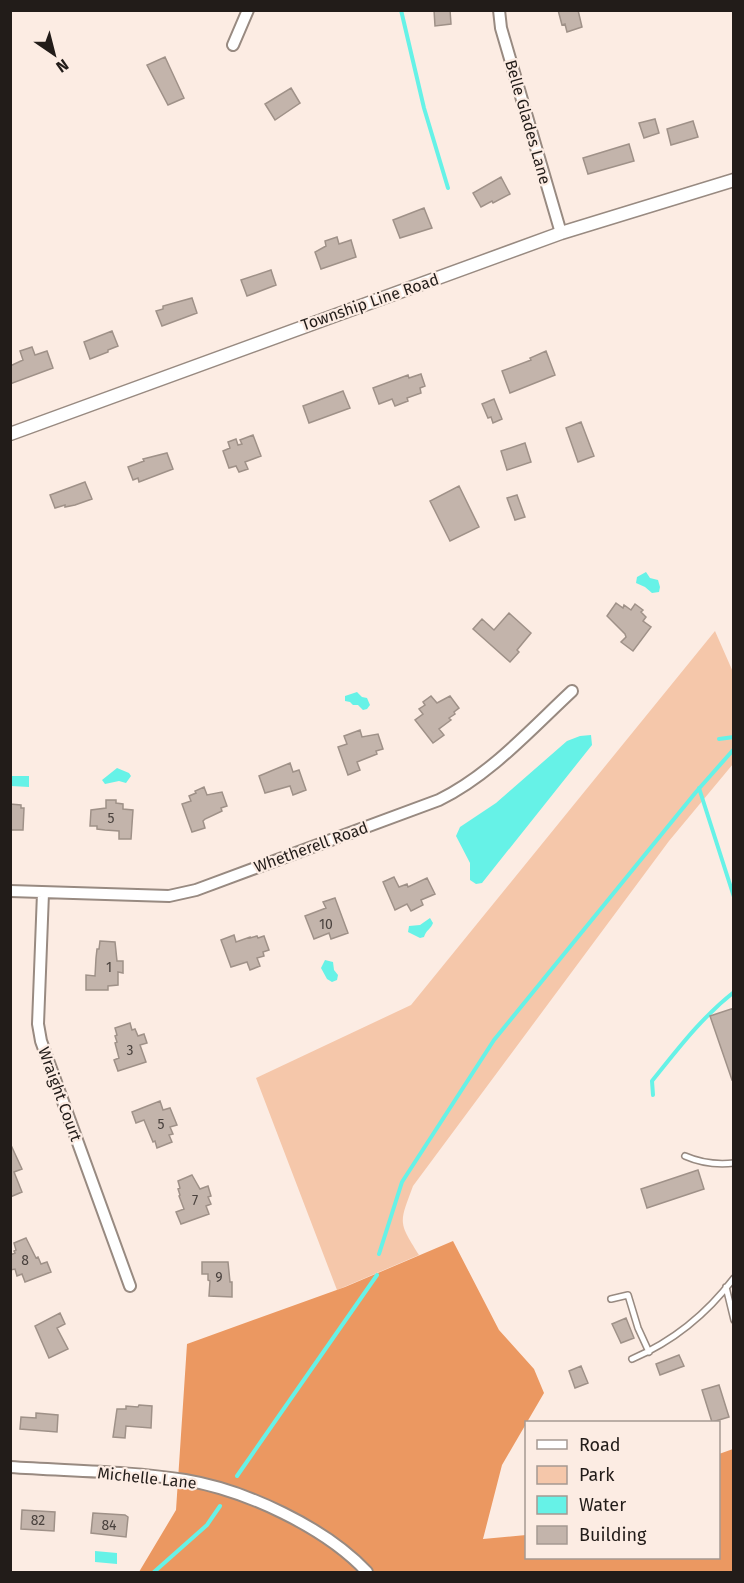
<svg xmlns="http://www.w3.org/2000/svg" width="744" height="1583" viewBox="0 0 744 1583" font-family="'Fira Sans',sans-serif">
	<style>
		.green { fill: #f5c7aa }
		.forest { fill: #eb9861 }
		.water { fill: #66f2e7 }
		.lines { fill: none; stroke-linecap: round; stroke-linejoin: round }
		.stream { stroke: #66f2e7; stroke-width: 4 }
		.building { fill: #c3b4ab; stroke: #9f9188; stroke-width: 1.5 }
		.service-casing { stroke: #988a81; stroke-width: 8 }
		.minor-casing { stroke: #988a81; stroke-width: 14 }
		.tertiary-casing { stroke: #988a81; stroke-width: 15 }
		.service { stroke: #fff; stroke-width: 5 }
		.minor { stroke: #fff; stroke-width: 10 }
		.tertiary { stroke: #fff; stroke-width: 12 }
		.labels { text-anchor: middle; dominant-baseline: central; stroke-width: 4.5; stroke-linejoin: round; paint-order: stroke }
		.number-label { font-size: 14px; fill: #4a423e }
		.street-label { font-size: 16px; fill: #221c19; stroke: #fcece3 }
	</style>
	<rect width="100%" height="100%" fill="#fcece3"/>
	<path class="green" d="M715,631L733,672V764L669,841L413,1186C399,1224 398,1221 419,1255L337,1290L256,1078L411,1005Z"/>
	<path class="forest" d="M453,1241L499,1330L534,1369L544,1393L502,1465L483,1539L526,1535V1558H718L719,1454L733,1449V1572H139L176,1510L187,1344L345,1287Z"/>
	<path class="water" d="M646,572L650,578L658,580L660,587L659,592L652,593L645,587L636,583L637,577Z
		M357,692L362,697L367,698L370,705L367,709L363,710L358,705H353L350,702L345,701V696Z
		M591,735L592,745L482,883L476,884L470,880V863L456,836L460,827L496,803L567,741L580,736Z
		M117,768L129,773L131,776L126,783L119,781L105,784L102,780Z
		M11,776H29V787L11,786Z
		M430,918L433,923C431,929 426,930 424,937L420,938L408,932L409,926L420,925Z
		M325,960L333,962L334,970L338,975L337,980L332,982L327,979L321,968Z
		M95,1551L117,1553V1564L95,1562Z"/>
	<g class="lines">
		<path class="stream" d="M401,10L424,108L448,188
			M719,739L734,737
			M699,788L734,897
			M653,1095L652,1081C678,1049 701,1018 734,992
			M379,1254L402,1182L494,1040L696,792L734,749
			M237,1476L377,1275
			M154,1572L207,1525L220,1506"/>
	</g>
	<path class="building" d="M434,10H450L451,24L435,26Z
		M558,10H578L582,27L567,32L565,24L562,25Z
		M165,57L184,98L168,105L147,65Z
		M291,88L300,103L275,120L265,104Z
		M655,119L659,133L644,138L639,123Z
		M693,121L698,137L671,145L667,129Z
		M629,144L634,161L588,174L583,158Z
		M501,177L510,194L493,203L492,201L481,207L473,193Z
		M424,208L432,228L400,238L393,220Z
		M337,237L339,244L351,240L356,257L321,269L315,252L326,246L325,241Z
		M271,270L276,285L247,296L241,280Z
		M192,298L197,313L162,326L156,311L163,309V306Z
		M112,331L118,346L108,350V352L90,359L84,342Z
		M32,347L35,355L47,351L53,368L10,384V366L23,360L20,351Z
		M546,351L555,375L510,393L502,371L531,360L530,358Z
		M421,374L425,386L420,388L421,393L407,398L408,401L395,406L392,399L379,404L373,388L408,375L409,378Z
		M343,391L350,408L309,423L303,406Z
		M494,399L502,419L493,423L491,417L488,418L482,404Z
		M581,422L594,456L578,462L566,428Z
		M253,435L261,456L245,462L248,469L239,472L236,466L229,468L223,451L230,448L228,442L236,439L238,445L242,444L240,440Z
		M525,443L531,462L507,470L501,451Z
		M167,453L173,469L139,482L138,478L133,480L128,467L144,461L143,459Z
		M85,482L92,499L75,505L65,507V505L55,508L50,495Z
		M459,486L479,527L450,541L430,501Z
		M517,495L525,517L515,520L507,498Z
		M616,603L623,608L624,605L631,610L635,604L643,610L641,612L646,617L643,621L651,627L633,651L621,642L626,637L625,634L607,616Z
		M509,613L531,633L517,650L519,652L510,662L473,629L482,619L494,630Z
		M431,696L437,703L450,696L459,708L454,712L455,714L449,718L451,720L439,729L444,735L433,743L415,720L423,714L419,709L425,705L423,702Z
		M360,730L362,737L378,734L383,749L376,751L377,754L357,762L360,770L348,775L338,747L347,744L344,736Z
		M290,763L293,772L299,770L306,790L293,795L290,786L265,793L259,776Z
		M204,787L207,795L222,792L227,806L221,808L222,811L205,819L203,821L205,828L192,832L182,804L191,801L189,796L196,793L195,791Z
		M106,800H116V803L123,804V809L133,810L131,839H119V831L105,830L97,829V826H90L91,810L106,808Z
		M10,804L21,805V808H24L23,830H10Z
		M394,877L399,887L407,884L408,887L427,878L435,894L421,900L423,905L411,911L407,904L395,910L383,882Z
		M335,898L348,933L331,939L329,933L314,939L305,916L326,908L323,902Z
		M234,935L236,942L250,937V938L257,936L258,938L264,936L269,950L263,952L264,956L257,958L260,966L250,970L247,962L231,967L221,940Z
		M100,941L115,942L117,961H123V973L118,972V985L108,986V990H86V975L95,976L96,958L97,949H99Z
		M734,1008V1079L732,1080L710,1016Z
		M130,1023L132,1030L135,1029L138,1036L144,1034L147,1043L140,1045L146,1062L118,1071L114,1060L119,1058L115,1043L117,1042L115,1036L117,1035L115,1028Z
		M160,1101L163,1110L170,1108L177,1125L170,1127L173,1134L169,1135L172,1142L157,1148L155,1141L153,1142L144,1120L136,1123L132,1112Z
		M10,1143L22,1169L14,1172L22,1192L10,1197Z
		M698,1170L704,1189L647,1208L641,1189Z
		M192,1175L200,1189L208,1186L211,1196L208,1197L211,1204L206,1206L209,1214L181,1224L176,1212L184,1209L179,1196L180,1195L178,1189L180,1188L178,1181Z
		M26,1238L36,1258L38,1257L41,1264L47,1262L51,1272L25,1282L22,1274L17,1276L15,1269L10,1270V1255L15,1253L14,1251L16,1250L14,1243Z
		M202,1262H228L230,1282H232V1297L209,1296L210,1281L208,1280V1274H202Z
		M60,1313L65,1324L57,1328L68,1349L49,1358L35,1326Z
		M626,1318L634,1338L621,1343L612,1324Z
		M679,1355L684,1366L660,1375L656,1364Z
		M581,1366L588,1383L575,1388L569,1371Z
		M719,1385L729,1417L712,1422L702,1390Z
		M139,1405L152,1406L151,1428L126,1426L125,1438L113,1437L117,1409H126V1406L138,1407Z
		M36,1413L58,1415L57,1432L20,1429L21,1417L36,1418Z
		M22,1510L55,1512L54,1531L21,1529Z
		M93,1513L125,1515L128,1517L126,1537L91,1533Z"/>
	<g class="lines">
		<g class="service-casing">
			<path id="service" d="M685,1156C701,1163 716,1165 734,1163
				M726,1287L734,1320
				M611,1299L628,1295L638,1328L649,1352
				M632,1359C674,1341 706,1315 734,1278"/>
		</g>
		<g class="minor-casing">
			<path id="minor" d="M499,10L501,28L561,233
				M233,45L248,10
				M10,891L169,896L196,890L439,800C490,775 530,730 572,691
				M43,893L38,1024L41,1041L130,1286
				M10,1467C68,1471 128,1471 185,1480C245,1490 325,1527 367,1572"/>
		</g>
		<g class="tertiary-casing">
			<path id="tertiary" d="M10,434L561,233L734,180"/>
		</g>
		<use href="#service" class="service"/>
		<use href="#minor" class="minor"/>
		<use href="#tertiary" class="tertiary"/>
	</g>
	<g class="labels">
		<g class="number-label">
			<text x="111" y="818">5</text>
			<text x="326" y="924">10</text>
			<text x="109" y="967">1</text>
			<text x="130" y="1050">3</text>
			<text x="161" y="1124">5</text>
			<text x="195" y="1200">7</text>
			<text x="25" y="1260">8</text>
			<text x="219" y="1277">9</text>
			<text x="38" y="1520">82</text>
			<text x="109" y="1525">84</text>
		</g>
		<g class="street-label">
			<text transform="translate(528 122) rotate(74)">Belle Glades Lane</text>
			<text transform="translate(370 302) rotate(-19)">Township Line Road</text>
			<text transform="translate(311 847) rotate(-20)">Whetherell Road</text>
			<text transform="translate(60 1094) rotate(70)">Wraight Court</text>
			<text transform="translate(147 1478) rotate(6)">Michelle Lane</text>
		</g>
	</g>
	<rect width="744" height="1583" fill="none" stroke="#221c19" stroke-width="24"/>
	<rect x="525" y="1421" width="195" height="138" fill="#fcece3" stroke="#a59992" stroke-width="1.5"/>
	<rect x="537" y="1440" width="30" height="9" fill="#ffffff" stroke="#a59992" stroke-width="1.5"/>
	<text x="579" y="1451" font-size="18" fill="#221c19">Road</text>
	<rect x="537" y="1466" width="30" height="18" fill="#f5c7aa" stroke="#a59992" stroke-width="1.5"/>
	<text x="579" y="1481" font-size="18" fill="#221c19">Park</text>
	<rect x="537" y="1496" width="30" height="18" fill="#66f2e7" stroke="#a59992" stroke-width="1.5"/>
	<text x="579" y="1511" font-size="18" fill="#221c19">Water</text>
	<rect x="537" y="1526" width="30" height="18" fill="#c3b4ab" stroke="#a59992" stroke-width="1.5"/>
	<text x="579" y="1541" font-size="18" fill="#221c19">Building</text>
	<g transform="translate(54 54) rotate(145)" stroke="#fcece3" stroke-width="4.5" paint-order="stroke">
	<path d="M0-4.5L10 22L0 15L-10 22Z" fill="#221c19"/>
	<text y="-9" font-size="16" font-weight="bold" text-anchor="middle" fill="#221c19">N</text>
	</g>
</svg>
